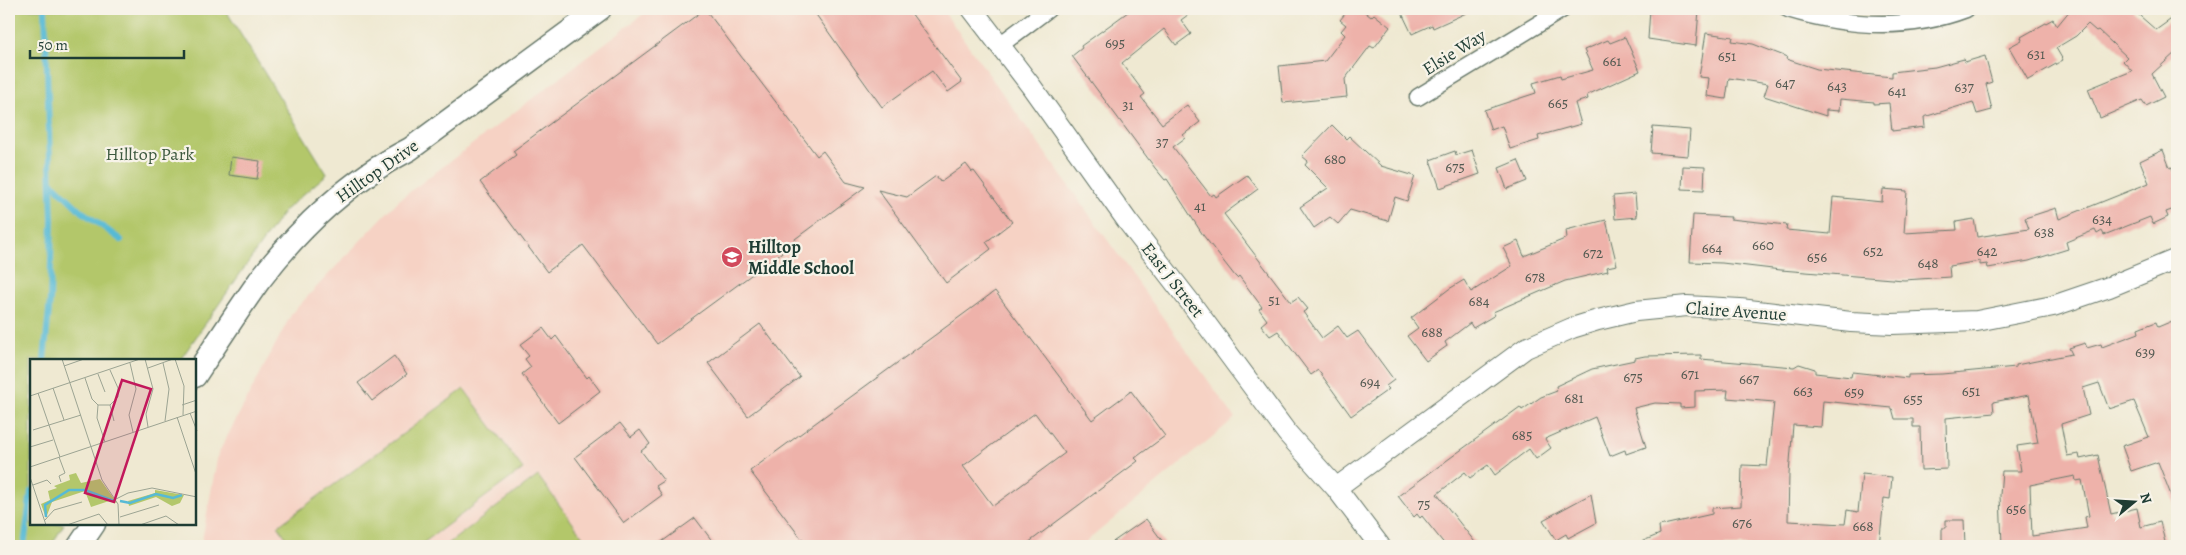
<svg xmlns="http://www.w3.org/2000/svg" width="2186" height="555" viewBox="0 0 2186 555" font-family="Alegreya,serif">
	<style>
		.built { fill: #f6d2c4 }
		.green { fill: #b3c76b; stroke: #698250 }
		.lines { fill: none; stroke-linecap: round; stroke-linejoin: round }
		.stream { stroke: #57bad5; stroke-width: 6 }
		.building { fill: #eeb2aa; fill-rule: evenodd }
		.minor-casing { stroke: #68796b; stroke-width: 19 }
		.tertiary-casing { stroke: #68796b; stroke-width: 22 }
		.secondary-casing { stroke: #68796b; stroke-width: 25 }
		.minor { stroke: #fff; stroke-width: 16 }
		.tertiary { stroke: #fff; stroke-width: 20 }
		.secondary { stroke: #fff; stroke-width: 22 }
		.labels { text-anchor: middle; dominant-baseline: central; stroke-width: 4.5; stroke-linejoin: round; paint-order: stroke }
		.number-label { font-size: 15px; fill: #535a52 }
		.street-label { font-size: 18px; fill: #1f3d34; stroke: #f7f3e8 }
		.park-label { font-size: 18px; fill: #3d593f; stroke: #f7f3e8 }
		.poi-label { font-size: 18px; font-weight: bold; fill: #1f3d34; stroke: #f7f3e8; text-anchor: start }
		.inset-river { fill: none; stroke: #57bad5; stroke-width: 2.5 }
		.inset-road { fill: none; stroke: #9ca493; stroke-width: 1 }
		.view { fill: #c2185b; fill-opacity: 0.15; stroke: #c2185b; stroke-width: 2.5 }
		.inset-edge { fill: none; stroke: #1f3d34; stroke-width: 2.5 }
	</style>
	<rect width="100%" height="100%" fill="#f7f3e8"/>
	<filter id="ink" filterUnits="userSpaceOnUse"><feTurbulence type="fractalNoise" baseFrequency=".02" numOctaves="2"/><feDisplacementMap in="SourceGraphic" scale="10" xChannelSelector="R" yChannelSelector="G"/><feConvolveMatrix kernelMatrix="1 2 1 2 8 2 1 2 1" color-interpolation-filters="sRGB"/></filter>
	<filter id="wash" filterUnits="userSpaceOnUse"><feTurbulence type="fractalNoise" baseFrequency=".0096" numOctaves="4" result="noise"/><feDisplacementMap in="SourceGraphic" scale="20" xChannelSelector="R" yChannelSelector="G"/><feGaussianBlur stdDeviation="1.12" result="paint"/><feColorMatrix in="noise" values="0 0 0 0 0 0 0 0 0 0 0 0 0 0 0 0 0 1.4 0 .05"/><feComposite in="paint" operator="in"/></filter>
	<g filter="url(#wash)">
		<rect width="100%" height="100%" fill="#efe9d2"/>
		<path class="built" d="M650,9H942L1235,418L1081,546H201L218,454L292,313L399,200Z"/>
		<path class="green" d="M9,9H225L327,174L284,211L180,360H31V524H64L51,546H9Z
			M464,389L523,469L419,546H292L278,526Z
			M538,476L583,537L571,546H445Z"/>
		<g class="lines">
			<path class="stream" d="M51,182L80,210L121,240
				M44,360L50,300L52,220L45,9
				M24,546L31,491"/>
		</g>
		<g id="blocks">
			<path class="building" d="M705,9L817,156L823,151L846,182L865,187L795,239L796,242L657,344L583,245L547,272L480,182L516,155L513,151Z
				M812,9H908L962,82L948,92L932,71L882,107Z
				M1132,9H1196L1181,20L1191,34L1176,45L1164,29L1122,63L1145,94L1141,97L1162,124L1187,105L1200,122L1183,135L1185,138L1173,147L1211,196L1214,194L1216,197L1247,175L1258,189L1224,214L1291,302L1298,297L1308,309L1303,312L1322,338L1338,326L1347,338L1358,331L1394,380L1386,386L1389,389L1351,416L1318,370L1311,375L1278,331L1270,336L1261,325L1267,320L1259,309L1262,307L1239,276L1237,278L1235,276L1203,235L1167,179L1165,180L1155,168L1072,56L1082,48L1081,46Z
				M1349,9H1361L1371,17L1374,14L1390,27L1374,48L1370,46L1345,79L1347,97L1283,103L1279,66L1325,61L1345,35L1341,31L1346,25L1340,20Z
				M1400,9H1475L1433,28L1432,25L1412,34Z
				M1650,9L1699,10L1696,46L1648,39Z
				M2071,9H2132L2156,30L2177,15V51L2152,74L2164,97L2146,106L2142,100L2100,118L2088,89L2132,71L2123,61L2127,57L2098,30L2096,31L2088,24L2076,36L2056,48L2063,60L2028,80L2009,47L2022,40L2021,37L2053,19L2057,26Z
				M1706,33L1733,37L1732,41L1753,44L1787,57L1786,59L1817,69L1892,77V72L1935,67L1964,59L1965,62L1985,56L1992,82L1986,84L1992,110L1977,114L1973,102L1924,117L1925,127L1892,131L1889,103L1874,104V102L1840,99L1839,111L1826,110V116L1764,96L1768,84L1729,78L1726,99L1707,96L1709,78L1699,77Z
				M1625,37L1640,71L1587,95L1588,99L1575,103L1581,124L1538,136L1539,140L1510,149L1502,126L1491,130L1484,110L1536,93L1533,83L1560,75L1561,79L1593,70L1584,50L1608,40L1610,43Z
				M1332,125L1346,139L1349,136L1381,166L1415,176L1407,201L1395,197L1388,221L1350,210L1338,224L1330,217L1314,228L1300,207L1328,188L1305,165L1308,161L1302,156Z
				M1653,127L1690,130L1688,156L1651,153Z
				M1472,150L1480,174L1440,188L1430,160L1455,151L1456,155Z
				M2163,150L2170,168L2172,167L2174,173L2177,172V208L2166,212L2168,217L2153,224L2150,217L2104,235L2102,231L2097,234L2095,230L2066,242L2068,249L2029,261L1988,268L1987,264L1980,265V261L1949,266L1950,277L1904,280L1781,270L1722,263L1690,262L1693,215L1731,217L1730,219L1787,225L1786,230L1830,234L1833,197L1882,202L1883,189L1907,191L1904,233L1957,230L1956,222L1974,219L1977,237L2029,229L2025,218L2056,208L2059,219L2149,183L2140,161Z
				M231,157L260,161L257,179L229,175Z
				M1518,160L1527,181L1507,189L1499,168Z
				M966,164L972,172L974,171L1012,222L986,242L991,249L946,283L878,190L907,197L936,176L941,182Z
				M1683,166L1705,167L1704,190L1682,189Z
				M1635,194L1637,217L1615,219L1613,196Z
				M1606,220L1617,265L1607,267L1608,271L1565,281L1493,312L1495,315L1473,328L1470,323L1445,342L1447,346L1426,361L1407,336L1418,328L1411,318L1449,289L1464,280L1471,292L1512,266L1503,248L1518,241L1524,256L1567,238L1566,230Z
				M995,291L1092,420L1131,391L1165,436L1135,458L1138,461L1024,546H807L750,471ZM1035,413L1065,453L993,506L963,466Z
				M2177,319V508H2176L2158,462L2131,471L2122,446L2149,437L2134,401L2109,409L2099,383L2083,388L2089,415L2061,424L2067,456L2079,454L2080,459L2098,455L2111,514L2137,508L2141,527L2160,522L2166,546H2002L2000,495L2002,471H2021L2017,446L2038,443L2029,395L1993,402L1994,413L1946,418L1947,469L1921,470L1920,427H1913V419H1895L1892,408L1823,401L1821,427L1793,425L1789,474L1788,521L1845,524L1847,510L1858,512L1862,474L1892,477L1890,499L1884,498L1879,546H1631L1660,534L1659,526L1712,514V508L1741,506L1742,465L1767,466L1774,402L1727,398L1728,390L1695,391V407L1680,408V404L1655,403L1634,408L1646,447L1626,454L1625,450L1610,456L1595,417L1545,439L1551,448L1536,459L1529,449L1495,475L1488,465L1470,478L1465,472L1437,494L1478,546H1446L1422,516L1420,518L1417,514L1414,517L1398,496L1520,407L1522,410L1541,397L1557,391L1556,386L1592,369L1635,360V358L1645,356L1701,355V359L1794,367L1799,364L1815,369V373L1851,377L1852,372L1908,378V375L1942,374L2016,367V365L2072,354L2069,348L2085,343L2087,348L2101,344L2102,347L2139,333L2138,329L2156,322L2158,327ZM2075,476L2076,481L2082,480L2089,516L2085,517L2087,528L2032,536L2030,485Z
				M760,324L800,377L748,416L708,363Z
				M543,328L552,340L556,336L587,378L589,376L600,391L558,423L522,374L531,367L525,359L529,356L520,345Z
				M394,356L407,374L372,401L358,383Z
				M620,423L631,437L640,430L650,444L641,451L664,481L656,486L662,495L624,523L575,457Z
				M1591,494L1596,523L1568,538L1566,534L1556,540L1543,520Z
				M695,518L716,546H656Z
				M1146,519L1166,546H1107Z
				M1946,520H1964L1965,546H1942V528H1946Z"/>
		</g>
	</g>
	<g filter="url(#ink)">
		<use href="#blocks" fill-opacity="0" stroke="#68796b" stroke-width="1"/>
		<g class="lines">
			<g class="minor-casing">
				<path id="minor" d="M1788,9C1847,27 1908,31 1966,9
					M1000,45L1048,9
					M1418,97L1563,9"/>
			</g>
			<g class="tertiary-casing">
				<path id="tertiary" d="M972,9L1031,86L1128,222L1190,302L1287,433L1336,488L1380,546
					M1336,488L1526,348L1572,328L1598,320L1636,311L1687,306L1740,309L1851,322L1892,324L1977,321L2053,306L2109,287L2177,259"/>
			</g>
			<g class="secondary-casing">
				<path id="secondary" d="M195,376C216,344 237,312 259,281C299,228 351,179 410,149L600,9
					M79,546L94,524"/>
			</g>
			<use href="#minor" class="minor"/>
			<use href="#tertiary" class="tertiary"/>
			<use href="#secondary" class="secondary"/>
		</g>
	</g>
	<defs>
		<g id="school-disc" transform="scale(1.125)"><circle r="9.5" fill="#d1495b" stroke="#f7f3e8"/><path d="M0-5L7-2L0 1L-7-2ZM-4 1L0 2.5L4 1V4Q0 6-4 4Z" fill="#fff"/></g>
	</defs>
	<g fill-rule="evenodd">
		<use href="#school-disc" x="732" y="257"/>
	</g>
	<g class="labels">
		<g class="number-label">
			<text x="1115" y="43">695</text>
			<text x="2036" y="54">631</text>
			<text x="1727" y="56">651</text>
			<text x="1612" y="61">661</text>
			<text x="1785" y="83">647</text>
			<text x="1837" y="86">643</text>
			<text x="1964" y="87">637</text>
			<text x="1897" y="91">641</text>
			<text x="1558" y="103">665</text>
			<text x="1128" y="105">31</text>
			<text x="1162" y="142">37</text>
			<text x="1335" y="159">680</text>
			<text x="1455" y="167">675</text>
			<text x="1200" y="206">41</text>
			<text x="2102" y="219">634</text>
			<text x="2044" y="232">638</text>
			<text x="1763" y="245">660</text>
			<text x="1712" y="248">664</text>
			<text x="1873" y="251">652</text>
			<text x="1987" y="251">642</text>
			<text x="1593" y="253">672</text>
			<text x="1817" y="257">656</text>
			<text x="1928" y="263">648</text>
			<text x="1535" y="277">678</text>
			<text x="1274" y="300">51</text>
			<text x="1479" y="301">684</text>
			<text x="1432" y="332">688</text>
			<text x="2145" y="352">639</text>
			<text x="1690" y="374">671</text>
			<text x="1633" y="377">675</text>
			<text x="1749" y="379">667</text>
			<text x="1370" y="382">694</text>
			<text x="1803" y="391">663</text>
			<text x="1971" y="391">651</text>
			<text x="1854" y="392">659</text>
			<text x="1574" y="398">681</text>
			<text x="1913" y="399">655</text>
			<text x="1522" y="435">685</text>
			<text x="1424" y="504">75</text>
			<text x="2016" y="509">656</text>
			<text x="1742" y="523">676</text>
			<text x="1863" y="526">668</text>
		</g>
		<g class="street-label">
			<text transform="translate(1454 52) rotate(-32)">Elsie Way</text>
			<text transform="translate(377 171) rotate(-35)">Hilltop Drive</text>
			<text transform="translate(1173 280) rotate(52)">East J Street</text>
			<text transform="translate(1736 311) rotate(4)">Claire Avenue</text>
		</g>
		<g class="park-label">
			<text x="150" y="154">Hilltop Park</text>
		</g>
		<g class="poi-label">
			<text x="748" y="247">Hilltop<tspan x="748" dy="21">Middle School</tspan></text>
		</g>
	</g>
	<g transform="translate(30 359)">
		<rect width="166" height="166" fill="#efe9d2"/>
		<path d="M46,114L51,124L70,120L87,144L79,142L61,148L55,132L22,143L16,159L11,145L20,141L18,132L27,129L24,127L40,121L39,116ZM125,131L154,136L150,144L142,147L126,138L99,147L98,142L125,134Z" fill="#b3c76b"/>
		<path class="inset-river" d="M90,142L100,144L126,135L143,139L152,136M16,158L15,146L39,131H55L84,142"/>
		<path class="inset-road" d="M32,0L72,121L88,145L89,166M115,0L123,30L116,55L118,68M145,0L154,27L153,56M100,4L106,30L99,56L103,73M133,4L139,30L135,62M34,7L54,0M118,9L143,0M68,15L75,33M55,19L62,40L68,46M23,29L34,61M8,34L30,98M0,37L110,0M68,46H80L88,38V29L80,11M68,46L67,59L75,83M80,46L84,62M152,46L167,41M160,54L167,72M147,58L166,115M3,71L51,56M0,88L23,81M29,98L35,114L29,117L31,123M0,108L167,52M0,118L16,166M3,126L17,121L21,125M86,140L98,134L122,129L167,138M90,158L129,146M15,161L24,151L52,143M37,166L69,155L78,166M110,166L136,157L149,166"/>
		<path class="view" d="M92,21L121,30L84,143L55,134Z"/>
		<rect width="166" height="166" class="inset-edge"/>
	</g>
	<rect width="2186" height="555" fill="none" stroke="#f7f3e8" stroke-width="30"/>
	<g transform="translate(2134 502) rotate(72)" stroke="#f7f3e8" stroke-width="4" paint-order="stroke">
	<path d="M0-4L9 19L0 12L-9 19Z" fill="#1f3d34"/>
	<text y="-8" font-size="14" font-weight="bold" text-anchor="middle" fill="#1f3d34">N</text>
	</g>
	<path d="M30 50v8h154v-8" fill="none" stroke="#1f3d34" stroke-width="2.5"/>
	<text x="38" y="50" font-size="15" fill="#1f3d34" stroke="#f7f3e8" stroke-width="4" paint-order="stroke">50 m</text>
</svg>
